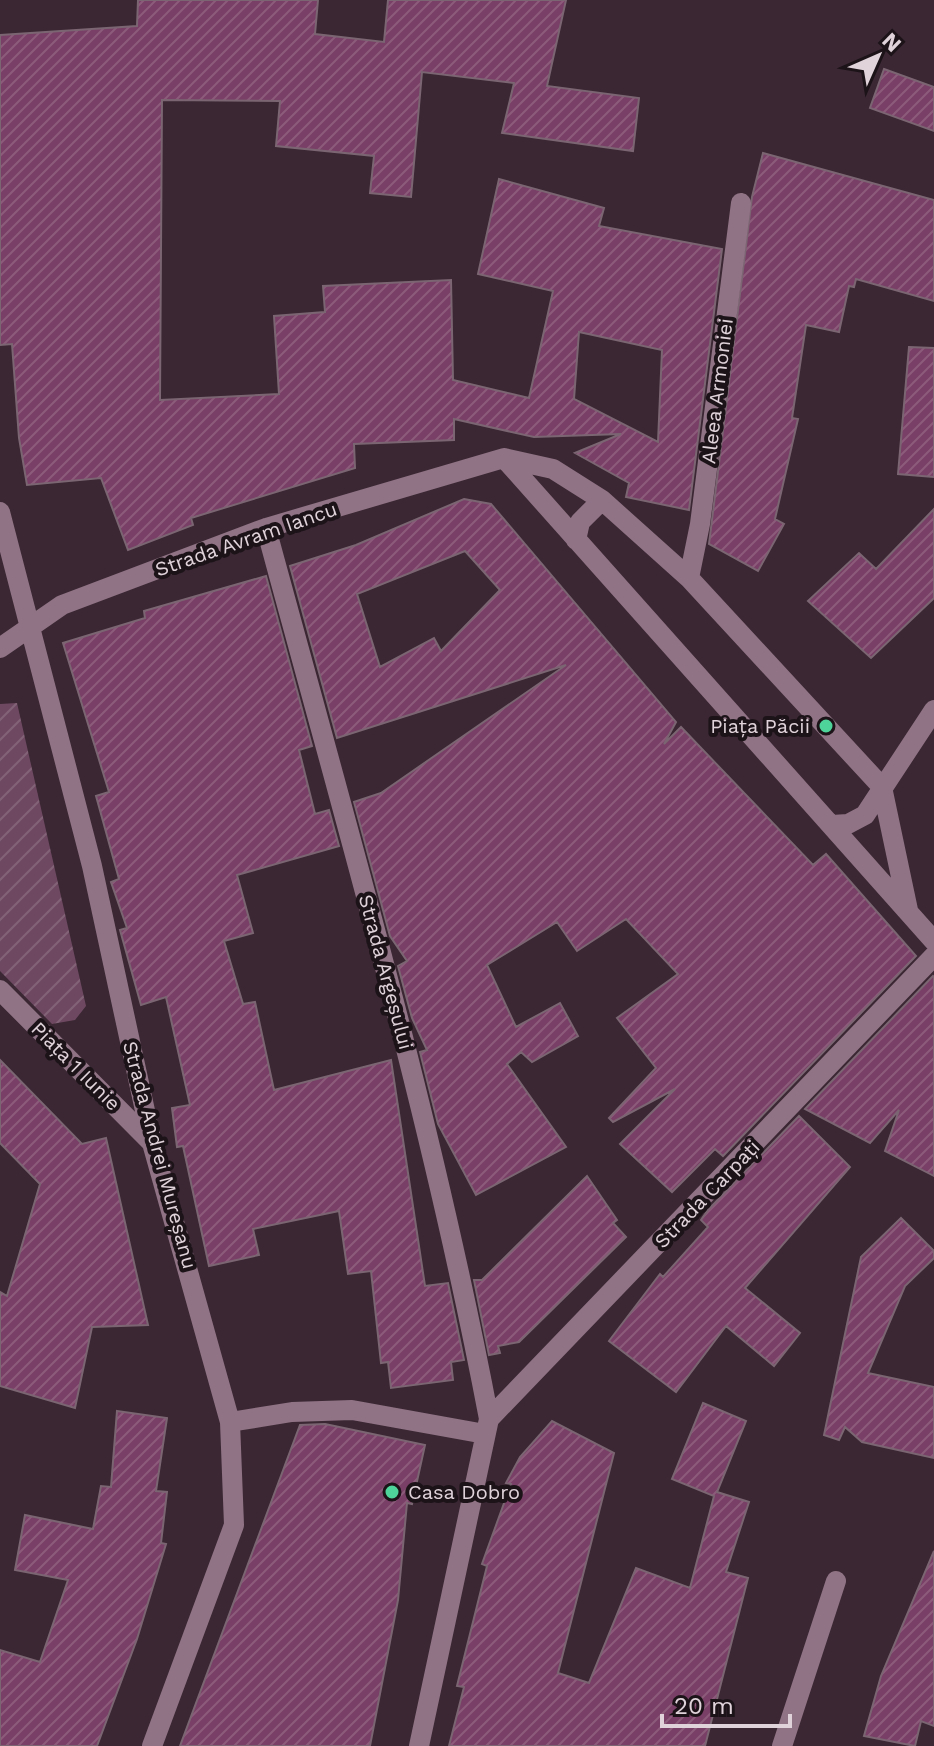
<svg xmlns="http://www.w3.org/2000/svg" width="934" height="1746" viewBox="0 0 934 1746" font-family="'Work Sans',sans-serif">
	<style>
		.garden { fill: url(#garden-furrows) }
		.building { fill: url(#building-hatch); stroke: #7b6572; stroke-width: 2; fill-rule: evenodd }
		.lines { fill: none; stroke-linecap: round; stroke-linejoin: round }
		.minor { stroke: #907385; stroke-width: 20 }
		.poi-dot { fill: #4ed39a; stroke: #1c1318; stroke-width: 3 }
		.labels { text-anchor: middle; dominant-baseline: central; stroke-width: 8; stroke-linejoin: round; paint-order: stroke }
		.street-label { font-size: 20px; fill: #e0d3da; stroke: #1c1318 }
		.poi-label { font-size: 20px; fill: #e0d3da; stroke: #1c1318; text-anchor: end }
	</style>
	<defs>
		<pattern id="garden-furrows" width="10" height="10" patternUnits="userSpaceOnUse" patternTransform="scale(2)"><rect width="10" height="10" fill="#6e4861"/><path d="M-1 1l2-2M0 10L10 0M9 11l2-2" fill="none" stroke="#826277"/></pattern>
		<pattern id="building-hatch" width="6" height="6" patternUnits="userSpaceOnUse" patternTransform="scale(2)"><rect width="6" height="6" fill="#793f66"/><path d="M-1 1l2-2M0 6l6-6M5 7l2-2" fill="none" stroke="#8c5a7b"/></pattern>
	</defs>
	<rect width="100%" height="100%" fill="#3a2733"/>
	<path class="garden" d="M17,703L86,1006L75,1020L52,1024L0,971V704Z"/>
	<path class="building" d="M138,0H318L315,34L384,42L388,0H566L547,86L639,98L633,151L502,133L514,83L422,72L411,197L370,193L374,156L276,146L280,101L162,100L160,400L279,394L274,316L325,312L323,286L451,280L453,380L529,398L553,291L478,274L499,179L604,208L599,226L722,249L689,510L626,497L629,483L575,453L621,434L534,437L454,419V440L354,444L355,468L191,518L193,525L128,550L101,478L27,485L19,438L12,344L0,345V35L137,26ZM579,332L662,350L658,442L574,399Z
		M884,69L934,87V131L870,108Z
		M763,153L934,200V301L856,279L854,287L849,286L839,332L806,325L792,418L798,419L775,519L784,524L758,571L709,544L752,197Z
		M909,347L934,348V477L898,474Z
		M464,499L491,504L676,722L664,744L681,727L813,865L826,854L916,956L723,1156L715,1149L672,1192L620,1144L675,1089L613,1122L609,1118L656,1068L617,1018L678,974L626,919L577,951L557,922L487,965L516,1027L560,1003L578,1036L532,1062L521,1052L507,1064L566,1147L476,1195L438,1124L420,1052L427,1050L412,1018L398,966L407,961L390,936L354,802L381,793L566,665L337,738L290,566L356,545ZM465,551L500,590L441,651L434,638L380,667L357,594Z
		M934,509V598L871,658L808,601L859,553L876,569Z
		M266,576L312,746L299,750L315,814L329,810L339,846L237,875L253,933L224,941L243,1004L255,1002L274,1090L391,1060L425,1286L448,1283L464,1360L451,1362L453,1380L391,1388L388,1362L381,1363L371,1271L348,1274L339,1211L253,1229L259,1255L209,1266L183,1146L177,1147L172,1108L190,1105L166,997L141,1005L120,930L127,928L111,882L119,879L96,796L109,792L63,643L145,618L144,611Z
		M933,976L934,977V1176L885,1151L899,1110L870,1143L805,1109Z
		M0,1060L82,1144L106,1138L148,1325L92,1327L75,1408L0,1386V1292L7,1296L40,1184L0,1143Z
		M799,1116L850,1167L745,1288L800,1333L774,1366L726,1326L676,1392L609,1341L660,1274L663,1277L708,1227L701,1220L708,1210Z
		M587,1176L617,1220L613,1223L626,1237L519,1342L498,1346L500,1353L489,1355L474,1280H482Z
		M901,1218L934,1251V1258L905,1286L868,1373L934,1387V1458L862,1442L845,1427L839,1440L824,1435L861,1257Z
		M703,1403L746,1421L717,1492L749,1502L726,1572L748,1578L705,1746H449L464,1687L457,1686L487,1566L482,1564L511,1484L506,1483L520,1457L552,1421L614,1453L558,1673L589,1683L636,1568L690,1588L714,1496L672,1479Z
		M117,1411L167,1418L156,1491L167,1492L161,1543L166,1544L137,1639L97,1746H0V1650L40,1662L68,1580L15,1570L25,1515L93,1529L101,1486L111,1487Z
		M325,1424L425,1445L412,1504L407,1503L398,1600L370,1746H180L300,1425Z
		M934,1551V1726L921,1721L915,1746L864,1736L881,1676Z"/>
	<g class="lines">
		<path class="minor" d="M504,458L934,941
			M0,512L92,866L152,1143L230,1422L234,1525L152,1746
			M266,528C346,824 432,1118 489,1419
			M576,540L580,522L602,500
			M689,578L700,524L741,203
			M0,648L62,605L266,528L504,458L553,469L602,500L689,578L882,787L908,910
			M832,825L848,824L865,815L934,710
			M0,990L152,1143
			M230,1422L292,1412L352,1410L485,1434
			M419,1746L489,1419L934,956
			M782,1746L836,1581"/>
	</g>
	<g class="poi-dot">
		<circle cx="826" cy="726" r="8"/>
		<circle cx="392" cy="1492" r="8"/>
	</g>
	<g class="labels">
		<g class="street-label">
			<text transform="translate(717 391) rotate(-83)">Aleea Armoniei</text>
			<text transform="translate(246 539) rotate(-19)">Strada Avram Iancu</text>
			<text transform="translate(386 972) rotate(75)">Strada Argeșului</text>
			<text transform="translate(76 1066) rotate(45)">Piața 1 Iunie</text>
			<text transform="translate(160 1155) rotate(75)">Strada Andrei Mureșanu</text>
			<text transform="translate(707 1194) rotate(-46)">Strada Carpați</text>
		</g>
		<g class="poi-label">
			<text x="810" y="726">Piața Păcii</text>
			<text x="408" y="1492" text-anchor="start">Casa Dobro</text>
		</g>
	</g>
	<g transform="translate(878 56) rotate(45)" stroke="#1c1318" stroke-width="6" paint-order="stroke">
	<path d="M0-6L14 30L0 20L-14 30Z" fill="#e0d3da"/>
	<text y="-12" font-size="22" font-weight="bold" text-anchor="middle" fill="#e0d3da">N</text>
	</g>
	<path d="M662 1714v12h128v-12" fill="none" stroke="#e0d3da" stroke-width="4"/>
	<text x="674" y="1714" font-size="24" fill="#e0d3da" stroke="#1c1318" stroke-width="6" paint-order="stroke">20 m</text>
</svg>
